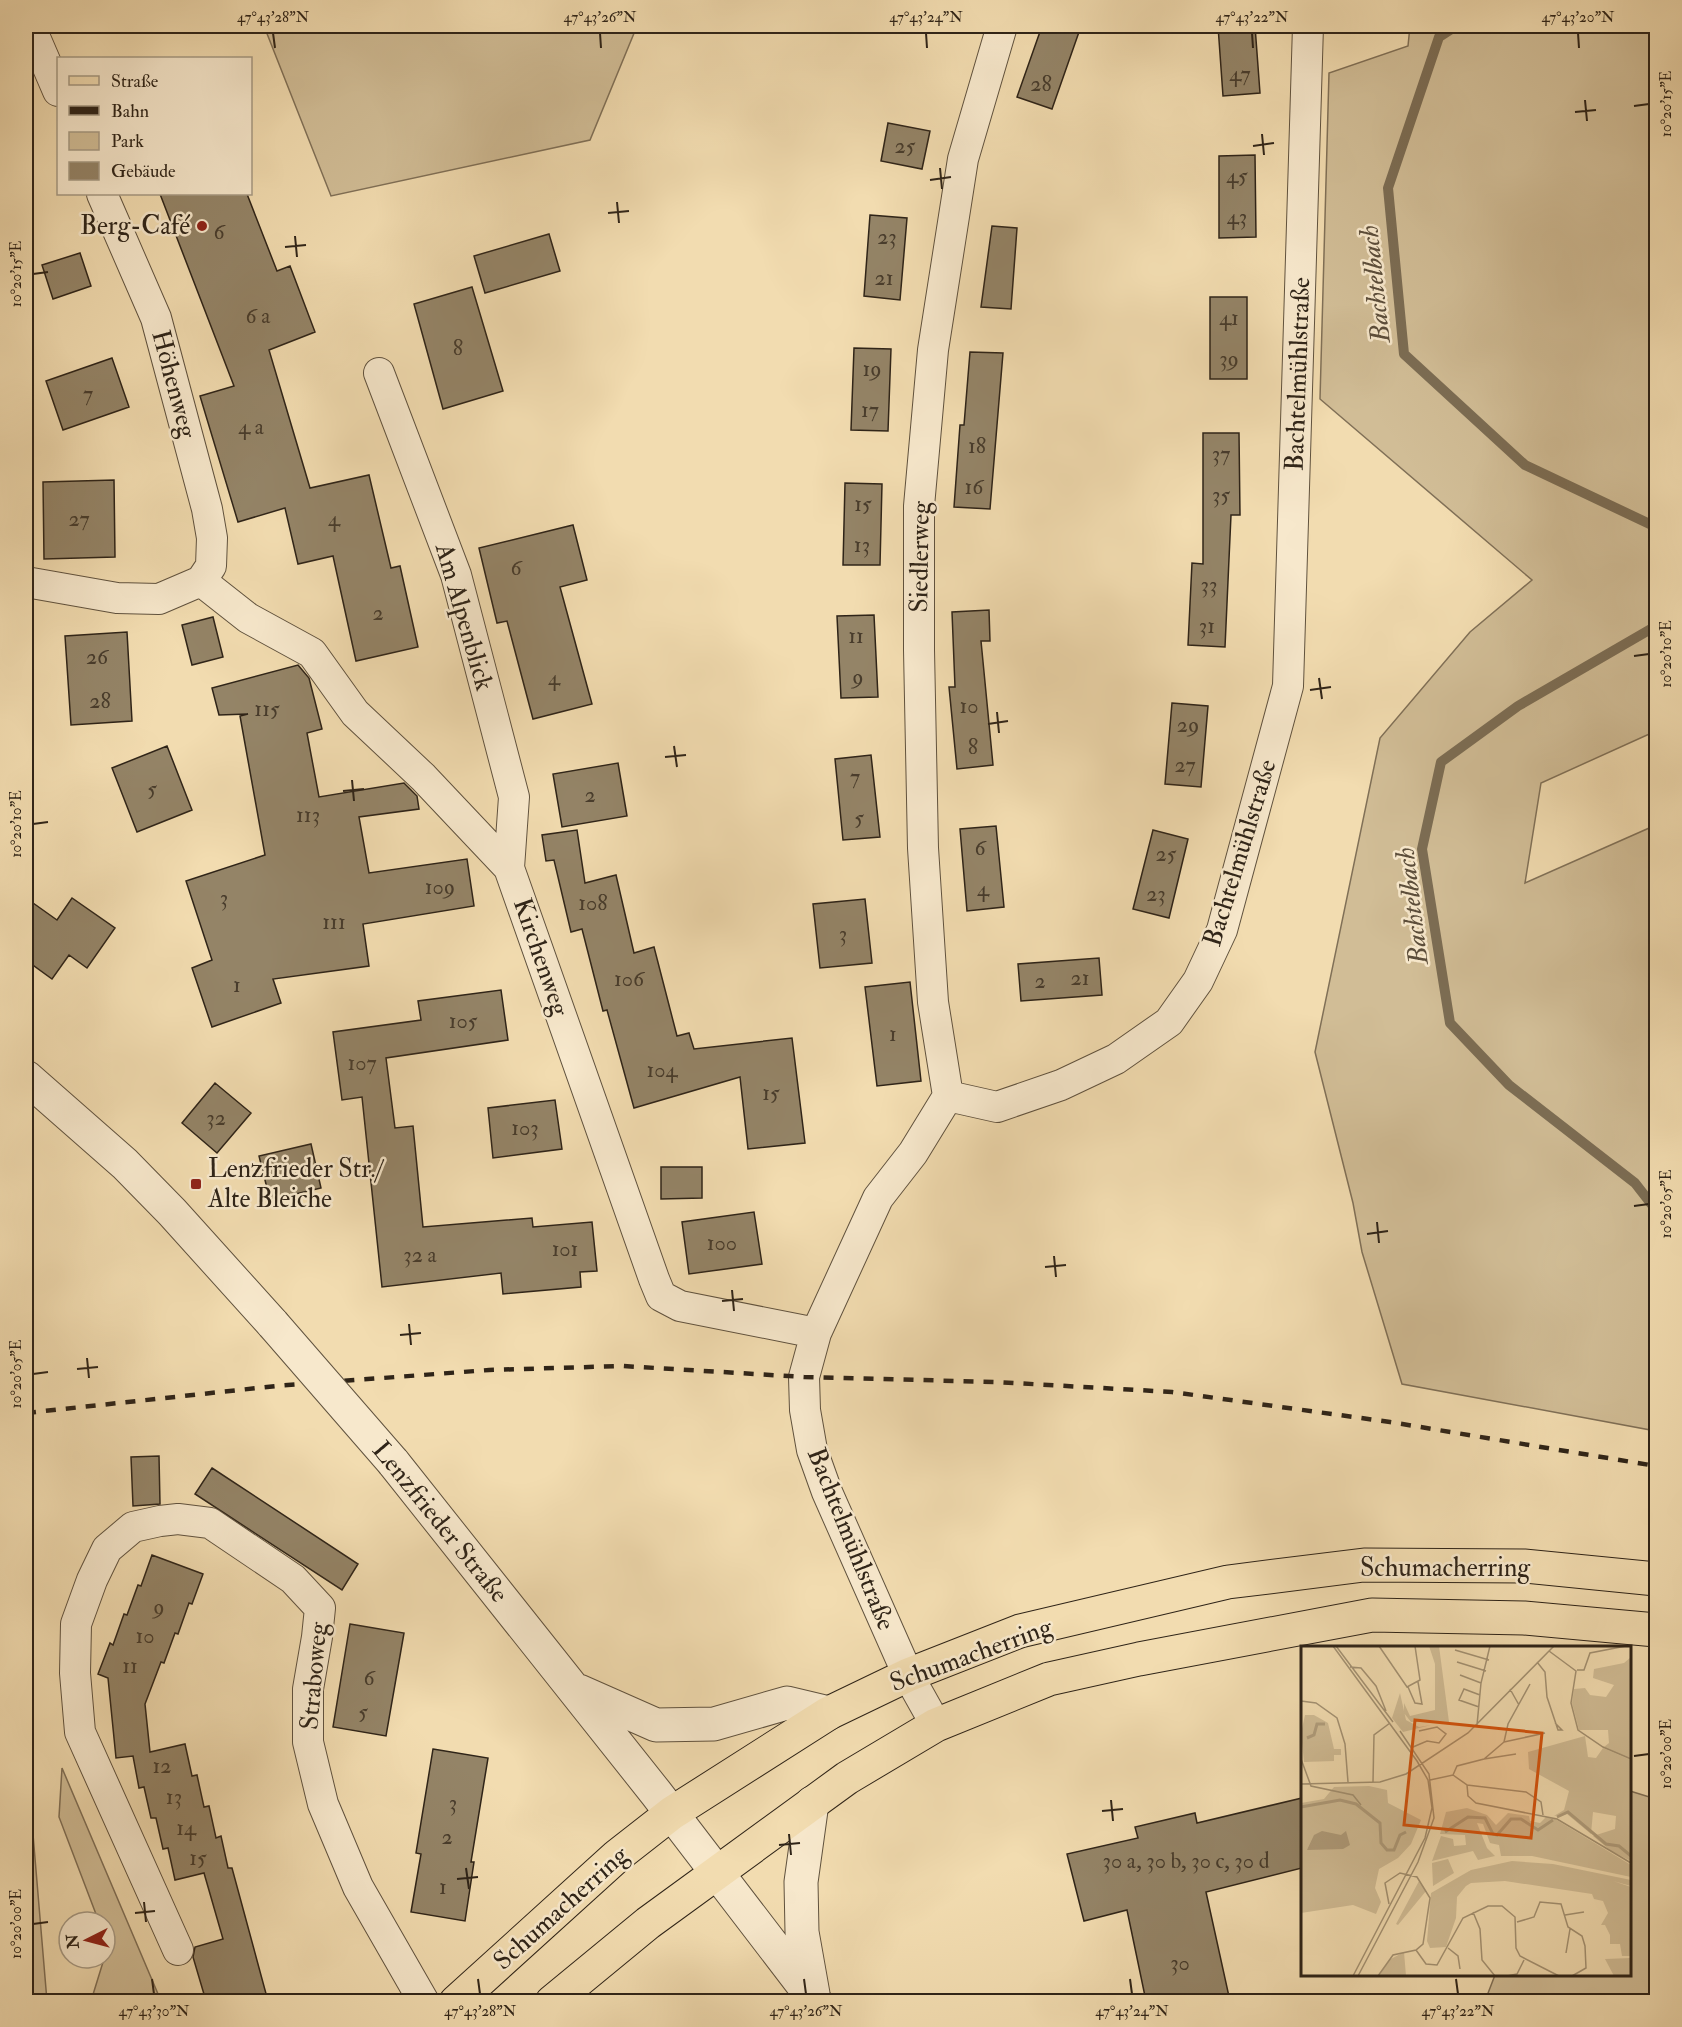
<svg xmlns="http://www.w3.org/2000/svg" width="1682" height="2027" viewBox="0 0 1682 2027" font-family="'IM FELL Double Pica',serif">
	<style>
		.green { fill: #d1bd96; stroke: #807057; stroke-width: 1.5 }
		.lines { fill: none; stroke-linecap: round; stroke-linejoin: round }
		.stream { stroke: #7c6d54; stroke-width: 10 }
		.building { fill: #948467; stroke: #2f2418; stroke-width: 1.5 }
		.minor-casing { stroke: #60523e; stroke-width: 32 }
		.tertiary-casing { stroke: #60523e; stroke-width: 35 }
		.primary-casing { stroke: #2f2418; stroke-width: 35 }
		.minor { stroke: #f7e8cc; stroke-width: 30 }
		.tertiary { stroke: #f7e8cc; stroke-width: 33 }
		.primary { stroke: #f2dcb0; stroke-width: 33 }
		.rail { stroke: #2f2418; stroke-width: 4.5; stroke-dasharray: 10 10; stroke-linecap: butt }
		.tertiary-bridge-casing { stroke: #60523e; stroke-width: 35; stroke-linecap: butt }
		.tertiary-bridge { stroke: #f7e8cc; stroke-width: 33 }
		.ticks { fill: none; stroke: #2f2418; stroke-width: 2 }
		.poi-dot { fill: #8f2418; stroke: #f7e8cc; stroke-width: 2 }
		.labels { text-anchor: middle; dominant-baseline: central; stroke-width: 5; stroke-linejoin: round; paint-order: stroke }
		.number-label { font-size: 22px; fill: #483c2c }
		.poi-label { font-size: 26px; fill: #2f2418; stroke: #f7e8cc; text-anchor: end }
		.street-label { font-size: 26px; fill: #2f2418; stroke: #f7e8cc }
		.water-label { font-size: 27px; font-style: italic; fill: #5c4e3b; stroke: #f7e8cc }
		.inset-river { fill: none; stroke: #b09d7c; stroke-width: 3 }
		.inset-road { fill: none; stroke: #a49273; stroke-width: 1.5 }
		.view { fill: #d6540d; fill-opacity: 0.15; stroke: #d6540d; stroke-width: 3 }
		.inset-edge { fill: none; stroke: #2f2418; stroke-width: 3 }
		.neatline { fill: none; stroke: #2f2418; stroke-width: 2 }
		.ticks-label { font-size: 15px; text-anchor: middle; fill: #2f2418 }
	</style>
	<rect width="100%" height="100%" fill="#f2dcb0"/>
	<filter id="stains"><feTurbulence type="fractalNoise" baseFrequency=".00333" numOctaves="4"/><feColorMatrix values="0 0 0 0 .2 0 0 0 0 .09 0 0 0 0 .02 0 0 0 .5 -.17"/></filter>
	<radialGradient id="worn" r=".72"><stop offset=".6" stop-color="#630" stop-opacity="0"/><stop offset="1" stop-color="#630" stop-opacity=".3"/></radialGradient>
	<path class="green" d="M264,26H637L590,140L331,196Z
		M1410,26H1656V731L1541,783L1525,883L1656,825V1431L1402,1384L1362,1252L1353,1203L1315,1052L1380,738L1470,632L1532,580L1320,399L1329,73L1408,46Z
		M26,1726L30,1749L28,1775L47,2001H26Z
		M62,1768L161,2001H91L108,1946L105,1938V1922H99L59,1817Z
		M1630,1791L1656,1799V2001H1485L1495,1975L1630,1974Z"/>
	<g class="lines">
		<path class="stream" d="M1456,26L1439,37L1388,188L1404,354L1525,465L1656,527
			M1656,626L1518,706L1441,762L1422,849L1450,1023L1509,1085L1635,1183L1656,1210"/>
	</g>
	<path class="building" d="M1042,26H1061L1079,32L1052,109L1017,97Z
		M1218,26H1255L1260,93L1223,96Z
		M888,123L930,131L922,169L881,161Z
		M1255,155L1256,237L1219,238V156Z
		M160,194H247L277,271L290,266L315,332L269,350L310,488L369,475L391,568L400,566L418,647L356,661L333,556L298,564L285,508L238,522L200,396L234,386Z
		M870,215L907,218L900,300L864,296Z
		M992,226L1017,228L1011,309L981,307Z
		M549,234L560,271L485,293L474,256Z
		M80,253L91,286L53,299L42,265Z
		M472,287L503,391L443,409L414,304Z
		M1210,297H1247V379H1210Z
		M854,348L891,349L888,431L851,430Z
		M970,352L1003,353L990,509L954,507L960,425H964Z
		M112,358L129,407L63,430L46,381Z
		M1203,433H1239L1240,515H1231L1225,647L1188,645L1192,563L1203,564Z
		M114,480L115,557L44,559L43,482Z
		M845,483L882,484L880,565H843Z
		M573,525L587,580L560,587L592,704L533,719L507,621L497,623L479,548Z
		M989,610L990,641H981L993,765L957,769L949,687H955L952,612Z
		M874,615L878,697L841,698L837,616Z
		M213,617L223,657L192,665L182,625Z
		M127,632L132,721L71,725L65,636Z
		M298,665L309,678L322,729L307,733L319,797L404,783L417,796L419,809L359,817L369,873L467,859L474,906L363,924L369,966L273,979L281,1003L212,1027L192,968L212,960L186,881L265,855L240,716L248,714L219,715L212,688Z
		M1172,703L1208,706L1201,787L1165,784Z
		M167,746L192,810L137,832L112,768Z
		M871,755L880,837L843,840L835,759Z
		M618,763L627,816L562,827L553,774Z
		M996,826L1004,907L967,911L960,829Z
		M577,830L585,883L616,875L634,953L654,947L677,1036L689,1033L694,1049L792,1038L805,1143L748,1149L740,1077L634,1108L607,1010L603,1011L582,929L571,932L554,860L546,861L542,835Z
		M1153,830L1188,839L1169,918L1133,909Z
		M26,898L57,920L72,898L115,928L87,968L69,955L52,979L26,960Z
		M865,899L872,963L820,968L813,904Z
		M1099,958L1102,995L1021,1001L1018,964Z
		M910,982L921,1081L877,1086L865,987Z
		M501,990L508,1040L386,1058L395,1128L413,1126L423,1227L532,1218L533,1227L592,1222L597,1271L580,1272L581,1287L503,1294L501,1273L382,1287L362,1097L342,1100L333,1032L421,1020L418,1001Z
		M215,1083L251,1113L217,1153L182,1123Z
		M555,1100L562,1149L493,1158L488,1108Z
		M311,1144L321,1188L270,1200L259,1156Z
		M661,1167H702V1198L661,1199Z
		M754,1212L762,1264L689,1274L682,1222Z
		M159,1456L160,1504L133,1506L131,1457Z
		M212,1468L358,1564L342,1590L195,1494Z
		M152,1555L203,1574L192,1604L189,1603L178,1634L175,1633L164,1663L161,1662L145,1704L150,1752L185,1744L192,1776L197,1775L204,1807L209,1806L216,1838L221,1836L228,1868H232L268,2001H206L193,1957L195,1947L223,1939L204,1873L175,1880L168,1848L163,1849L156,1818H151L144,1787L139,1788L133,1756L116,1758L108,1678L98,1674L110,1643L113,1645L124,1614L127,1615L138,1585L141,1586Z
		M350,1624L404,1633L386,1736L333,1727Z
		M433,1749L488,1758L471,1862H474L465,1921L411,1912L421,1854L416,1853Z
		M1302,1798V1868L1206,1892L1230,2001H1146L1127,1910L1084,1921L1067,1854L1138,1838L1135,1827L1195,1813L1197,1823Z"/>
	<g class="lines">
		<g class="minor-casing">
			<path id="minor" d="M30,26L58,91
				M102,194L156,318L207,509L212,538L211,566L201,581
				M379,373L456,575L514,797L509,868
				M201,581L248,618L312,653L355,713L423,777L509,868L654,1279L661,1296L680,1306L816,1333
				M26,582L117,598L159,599L201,581
				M948,1096L933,1002L923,848L919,650V506L933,350L963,159L1002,26
				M936,1725L908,1675L827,1492L812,1450L805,1410L804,1377L816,1333L878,1198L913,1153L948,1096L997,1107L1061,1085L1116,1059L1169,1022L1198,981L1222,930L1288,686L1308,26
				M178,1950L80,1732L75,1673L76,1624L92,1580L107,1549L133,1527L160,1521L178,1519L210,1523L293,1579L320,1608L317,1637L308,1689V1742L323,1804L358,1887L424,2002"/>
		</g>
		<g class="tertiary-casing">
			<path id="tertiary" d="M26,1077L125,1164L172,1212L273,1324
				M393,1462L656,1793L816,2002
				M579,1691L656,1725L714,1724L787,1703L829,1713
				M812,1803L801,1882L802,1932L813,1994"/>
		</g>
		<g class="primary-casing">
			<path id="primary" d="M456,2002L617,1856L672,1813L829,1713L908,1675L1020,1631L1228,1582L1364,1565L1524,1566L1656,1579
				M552,2002L648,1923L847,1778L936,1725L1049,1679L1139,1659L1372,1615L1524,1618L1656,1630"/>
		</g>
		<use href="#minor" class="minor"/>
		<use href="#tertiary" class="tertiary"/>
		<use href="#primary" class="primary"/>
		<path class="rail" d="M26,1413L276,1386L489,1370L623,1366L804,1377L996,1382L1172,1392L1390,1422L1656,1466"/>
		<g class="tertiary-bridge-casing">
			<path id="tertiary-bridge" d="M273,1324L393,1462"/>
		</g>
		<use href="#tertiary-bridge" class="tertiary-bridge"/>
	</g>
	<path class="ticks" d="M273,33L275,48M600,33L601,48M926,33L927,48M1252,33L1253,48M1578,33L1579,48M1585,100L1587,121M1634,106L1649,104M1575,112L1596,110M1262,134L1264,155M1253,146L1274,143M940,168L942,189M930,180L951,177M617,202L619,223M608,213L629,211M295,236L297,257M285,247L306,245M33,274L48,272M1634,656L1649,654M1319,678L1322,699M1310,690L1331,687M997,712L999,733M988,724L1008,721M674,746L677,767M665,757L686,755M352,780L354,801M343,791L364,789M33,824L48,822M1634,1206L1649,1204M1377,1222L1379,1243M1367,1234L1388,1231M1054,1256L1056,1277M1045,1267L1066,1265M732,1290L734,1311M722,1301L743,1299M409,1324L411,1345M400,1335L421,1333M87,1358L89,1378M77,1369L98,1367M33,1374L48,1372M1634,1756L1649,1754M1111,1800L1113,1821M1102,1811L1123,1809M789,1834L791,1855M779,1845L800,1843M466,1868L469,1889M457,1879L478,1877M144,1902L146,1922M135,1913L155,1911M33,1924L48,1922M152,1979L154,1994M478,1979L480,1994M804,1979L806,1994M1130,1979L1132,1994M1456,1979L1458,1994"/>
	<g class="poi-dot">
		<circle cx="202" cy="226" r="6"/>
		<rect x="190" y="1178" width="12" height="12" rx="3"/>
	</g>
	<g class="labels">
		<g class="number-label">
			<text x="1240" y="74">47</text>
			<text x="1041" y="84">28</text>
			<text x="905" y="146">25</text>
			<text x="1237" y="176">45</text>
			<text x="1237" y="217">43</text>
			<text x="219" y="232">6</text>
			<text x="887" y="237">23</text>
			<text x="884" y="278">21</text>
			<text x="258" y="316">6 a</text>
			<text x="1229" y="318">41</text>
			<text x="458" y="348">8</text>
			<text x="1229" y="359">39</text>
			<text x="872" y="369">19</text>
			<text x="88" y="394">7</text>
			<text x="870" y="410">17</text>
			<text x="251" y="427">4 a</text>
			<text x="977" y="446">18</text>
			<text x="1221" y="454">37</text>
			<text x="974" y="487">16</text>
			<text x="1221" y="495">35</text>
			<text x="863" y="504">15</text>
			<text x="79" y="519">27</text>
			<text x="334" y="519">4</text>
			<text x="862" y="545">13</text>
			<text x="516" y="568">6</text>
			<text x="1209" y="585">33</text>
			<text x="378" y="613">2</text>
			<text x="1207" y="626">31</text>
			<text x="856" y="636">11</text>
			<text x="97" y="657">26</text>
			<text x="858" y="677">9</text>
			<text x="554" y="678">4</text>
			<text x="100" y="701">28</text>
			<text x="969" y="706">10</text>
			<text x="267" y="709">115</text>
			<text x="1188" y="725">29</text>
			<text x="973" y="747">8</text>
			<text x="1185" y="765">27</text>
			<text x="855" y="777">7</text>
			<text x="152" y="789">5</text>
			<text x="590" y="795">2</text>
			<text x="308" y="815">113</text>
			<text x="859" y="818">5</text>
			<text x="980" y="848">6</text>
			<text x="1166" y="854">25</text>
			<text x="440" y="887">109</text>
			<text x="983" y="889">4</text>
			<text x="1156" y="894">23</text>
			<text x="224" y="898">3</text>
			<text x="593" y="903">108</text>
			<text x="334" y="922">111</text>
			<text x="843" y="934">3</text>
			<text x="1080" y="978">21</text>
			<text x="629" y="979">106</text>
			<text x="1040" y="981">2</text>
			<text x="237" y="985">1</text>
			<text x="463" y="1021">105</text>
			<text x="893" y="1034">1</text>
			<text x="362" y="1063">107</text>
			<text x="662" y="1070">104</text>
			<text x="771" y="1093">15</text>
			<text x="216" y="1118">32</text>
			<text x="525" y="1128">103</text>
			<text x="722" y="1243">100</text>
			<text x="565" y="1249">101</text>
			<text x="420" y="1255">32 a</text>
			<text x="159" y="1607">9</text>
			<text x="145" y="1636">10</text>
			<text x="130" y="1666">11</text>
			<text x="369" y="1678">6</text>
			<text x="363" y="1712">5</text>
			<text x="162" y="1766">12</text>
			<text x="174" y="1797">13</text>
			<text x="453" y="1803">3</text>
			<text x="186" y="1828">14</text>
			<text x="447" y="1837">2</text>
			<text x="198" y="1858">15</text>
			<text x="1186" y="1861">30 a, 30 b, 30 c, 30 d</text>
			<text x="443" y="1887">1</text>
			<text x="1180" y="1963">30</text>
		</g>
		<g class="poi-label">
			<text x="190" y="226">Berg-Café</text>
			<text x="208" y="1169" text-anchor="start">Lenzfrieder Str./<tspan x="208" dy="30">Alte Bleiche</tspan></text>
		</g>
		<g class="street-label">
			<text transform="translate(1298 374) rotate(-88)">Bachtelmühlstraße</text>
			<text transform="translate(174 384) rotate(75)">Höhenweg</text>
			<text transform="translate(920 557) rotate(-89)">Siedlerweg</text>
			<text transform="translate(464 617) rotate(74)">Am Alpenblick</text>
			<text transform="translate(1240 853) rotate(-73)">Bachtelmühlstraße</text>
			<text transform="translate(541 957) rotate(71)">Kirchenweg</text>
			<text transform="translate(440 1522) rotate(51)">Lenzfrieder Straße</text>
			<text transform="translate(851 1539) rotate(68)">Bachtelmühlstraße</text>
			<text x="1445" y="1568">Schumacherring</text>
			<text transform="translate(971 1655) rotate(-20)">Schumacherring</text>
			<text transform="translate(314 1676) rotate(-85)">Straboweg</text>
			<text transform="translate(561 1908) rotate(-42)">Schumacherring</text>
		</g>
		<g class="water-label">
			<text transform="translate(1375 284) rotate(-96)">Bachtelbach</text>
			<text transform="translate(1412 906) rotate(-97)">Bachtelbach</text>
		</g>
	</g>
	<g transform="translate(1301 1646)">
		<rect width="330" height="330" fill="#f2dcb0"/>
		<path d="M128,0H138L148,76H110L103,67V57L109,70L134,64V18ZM330,11V113L303,101L308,97L307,84H278L271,57L273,43L284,42L289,49L305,51L313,39L292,32L293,23L323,17ZM99,47L105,74L118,81L130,79L102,86L91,72ZM4,69H13L27,77L33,103H40V109H33V115L3,116L0,87ZM284,90L287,111L295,112L302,102L330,114V215L310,205L292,190L314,183L315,170L292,166L290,188L266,168L253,170L263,164L268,145L228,123L227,106ZM68,140L86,144L87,157L120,174L110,198L97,212L78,223L74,242L80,256L75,268L52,259L0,267V157L23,153L33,141ZM166,162L186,169L195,179L207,167L228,170L229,175L239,177L245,171L254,173L330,219V231L231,210H200L198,199L189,197L182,178L176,177L186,202L194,210L177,214L172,205L131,215L140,190L152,193L153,200L165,199L164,189L139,188L145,166ZM147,213L153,227L132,240L131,217ZM211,215L252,218L330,234V240L312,235L330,241V310H321L319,298H309V289L304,279H300L307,267L302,255L293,253L291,248L204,235L170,237L165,240L156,251L155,272L145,301L129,302L126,295L130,247L170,224ZM118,235L125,245L97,279L95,278ZM103,306L105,330H78L88,314ZM330,312V330H313L304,313Z" fill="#d1bd96"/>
		<path d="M21,185L40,189L45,185L49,199L42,203L6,204L13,189Z" fill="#b09d7c"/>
		<path class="inset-river" d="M6,92L13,89L16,78H24M0,161L39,154L55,158L79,177L80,197L86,204H93L99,189L105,186M256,171L267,166L305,198L318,200L330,210M144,186L167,171L184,172L192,188L196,189L210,173H220L237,184L252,174"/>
		<path class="inset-road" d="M32,0L116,115L127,134L131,162L124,192L52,330M35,0L92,76M78,0L106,41L119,34L114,0M154,4L188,14M248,5L275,25L270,57L277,84L302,101L330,113M156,16L185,25M236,16L244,26L246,51L257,84H261L254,77M49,21L60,22L75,40L85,65M276,24H283L289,7L325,0M159,29L180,37M107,41L114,57L121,58L117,36M209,43L218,59M0,55L15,57L36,72L44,98L47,136M178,61L158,54L163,43L179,49M176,79L180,37L189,0M203,96L207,78L229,38M203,96L244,87M112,101L126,95L138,97L145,88L136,81L118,85M0,113L10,140L52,149L60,159M183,113L215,108M152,129L156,120L183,113L203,96M129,134L152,129L166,139L167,150L175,157L256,173L330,217M72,136L73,89L89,77M0,138L79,136L105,128L167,87L253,0M166,139L225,146L240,156L242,169M172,266L179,283L181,314L194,330M264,269L283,266M216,276L233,271L239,256L260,258L267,281L281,290L284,300L285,322L271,330M147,302L157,310L159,323M115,304L125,318L136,319L162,272L187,260H201L214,271L215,302L219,310L258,330M265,307L269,283M57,330L117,216L133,172L128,128L99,85M77,330L92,309L115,304L122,298L129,252L116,231L99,227L84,237L88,258M206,330L216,328L223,314"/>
		<path class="view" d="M114,74L241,87L230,192L103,179Z"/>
		<rect width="330" height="330" class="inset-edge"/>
	</g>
	<rect width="1682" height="2027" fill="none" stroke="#f2dcb0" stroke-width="66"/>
	<rect x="57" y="57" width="195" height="138" fill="#f7e8cc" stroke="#a79a84" stroke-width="1.5"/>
	<rect x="69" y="76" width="30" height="9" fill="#f2dcb0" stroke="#a79a84" stroke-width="1.5"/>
	<text x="111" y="87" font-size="18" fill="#2f2418">Straße</text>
	<rect x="69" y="106" width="30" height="9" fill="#2f2418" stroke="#a79a84" stroke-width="1.5"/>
	<text x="111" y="117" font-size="18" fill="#2f2418">Bahn</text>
	<rect x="69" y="132" width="30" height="18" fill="#d1bd96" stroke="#a79a84" stroke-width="1.5"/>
	<text x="111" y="147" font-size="18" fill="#2f2418">Park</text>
	<rect x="69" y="162" width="30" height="18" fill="#948467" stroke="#a79a84" stroke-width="1.5"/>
	<text x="111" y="177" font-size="18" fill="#2f2418">Gebäude</text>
	<g transform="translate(87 1940) rotate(264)"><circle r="28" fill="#f7e8cc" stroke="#a79a84" stroke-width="1.5"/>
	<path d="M0-4.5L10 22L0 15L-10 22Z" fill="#8f2418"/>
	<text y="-9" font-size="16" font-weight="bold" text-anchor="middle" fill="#2f2418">N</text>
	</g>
	<rect x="33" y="33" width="1616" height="1961" class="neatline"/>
	<g class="ticks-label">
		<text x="273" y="22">47°43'28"N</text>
		<text x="600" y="22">47°43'26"N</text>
		<text x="926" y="22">47°43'24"N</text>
		<text x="1252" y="22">47°43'22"N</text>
		<text x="1578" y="22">47°43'20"N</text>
		<text transform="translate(1666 104) rotate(-90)" y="5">10°20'15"E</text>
		<text transform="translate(16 274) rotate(-90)" y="5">10°20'15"E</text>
		<text transform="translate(1666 654) rotate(-90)" y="5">10°20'10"E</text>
		<text transform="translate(16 824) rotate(-90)" y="5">10°20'10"E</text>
		<text transform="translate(1666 1204) rotate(-90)" y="5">10°20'05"E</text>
		<text transform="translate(16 1374) rotate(-90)" y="5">10°20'05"E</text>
		<text transform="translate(1666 1754) rotate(-90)" y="5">10°20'00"E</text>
		<text transform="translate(16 1924) rotate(-90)" y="5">10°20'00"E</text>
		<text x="154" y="2016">47°43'30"N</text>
		<text x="480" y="2016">47°43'28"N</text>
		<text x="806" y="2016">47°43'26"N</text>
		<text x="1132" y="2016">47°43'24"N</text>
		<text x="1458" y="2016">47°43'22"N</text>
	</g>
	<rect width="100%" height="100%" filter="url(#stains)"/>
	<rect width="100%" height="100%" fill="url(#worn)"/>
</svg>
